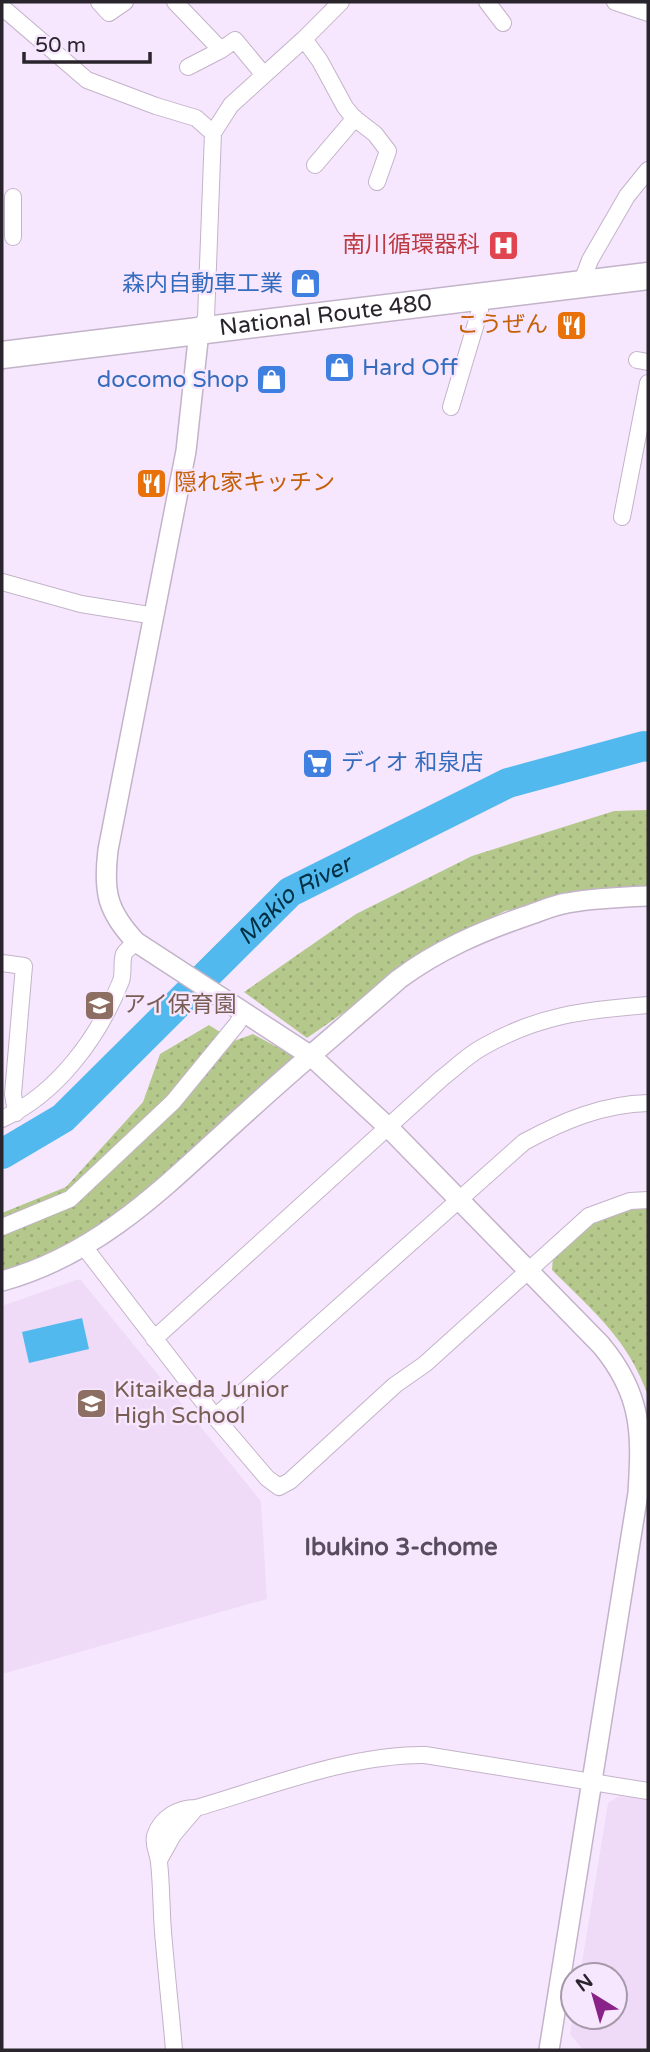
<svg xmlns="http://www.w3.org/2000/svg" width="650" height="2052" font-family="'Varela Round','Noto Sans JP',sans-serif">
<defs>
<pattern id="park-dots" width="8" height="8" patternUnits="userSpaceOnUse" patternTransform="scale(1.75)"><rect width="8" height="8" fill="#b5c88b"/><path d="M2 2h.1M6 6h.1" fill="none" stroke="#9cac78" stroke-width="1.8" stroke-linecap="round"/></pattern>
</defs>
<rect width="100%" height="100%" fill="#f7e7fe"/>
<path fill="#efdbf8" d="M76,1280H81L261,1501L267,1599L2,1674V1306Z
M619,1796L648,1800V2050H583L570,2034L573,2016L615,2017V1975H580L608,1803Z"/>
<path fill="url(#park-dots)" d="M648,810V890L587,895L505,911L451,938L307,1038L244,992L356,914L472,856L614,811Z
M209,1025L234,1041L253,1034L295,1057L150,1191L77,1242L2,1275V1213L66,1187L143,1102L160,1054Z
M630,1208H648V1396C629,1340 592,1310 552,1270L553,1256L595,1220Z"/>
<path fill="#51b9ed" d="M82,1318L89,1349L29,1363L22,1332Z"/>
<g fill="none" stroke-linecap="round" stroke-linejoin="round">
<path stroke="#51b9ed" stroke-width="30" id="s1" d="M2,1154L63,1118L290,892L508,783L644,746L648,747"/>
<defs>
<path id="minor" d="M99,2L109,13L125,2
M175,2L221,50
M487,2L503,23
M615,2L648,13
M2,7L87,80L156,106L196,118L213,133
M304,39L320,61L345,107L353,117L375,134L388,151L377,182
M188,67L221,50L235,40L264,75
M315,165L355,118
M13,197V237
M581,284L590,260L627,196L648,170
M199,331L206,318L213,133L231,105L304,39L341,2
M637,360L648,362
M451,407L480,310L479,297
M622,517L648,383
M2,582L81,604L155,616
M2,963L24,966L13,1094L16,1113
M2,1119C57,1094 99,1037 121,981C124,973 121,962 124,954C126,950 132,946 136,942
M2,1227L70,1199L173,1102L237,1024L244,1012
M85,1248L215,1417L267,1478L279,1487L290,1481L395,1385L425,1364L589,1216L630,1201L648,1200
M154,1339L442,1078C455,1068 467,1056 481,1048C538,1015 585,1010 648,1005
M215,1417L524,1142C563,1121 603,1104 648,1103
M159,1860L173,1835L196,1808
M174,2050C171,2014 167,1979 164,1943C161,1916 162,1889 159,1862C158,1852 153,1846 155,1836C161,1817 179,1808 196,1808C268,1787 351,1754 425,1755L648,1791"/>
<path id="tertiary" d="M199,331L186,451L108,850C103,892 107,911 136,942L311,1056L389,1128L601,1345C642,1394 642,1433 638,1493L549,2050
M2,1281C104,1253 171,1180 248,1111C297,1066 349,1023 399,979C438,950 480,932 526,916C539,912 553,905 567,903C594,898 621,897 648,896"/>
<g id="trunk">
<path id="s2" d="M2,355L648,276"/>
</g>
</defs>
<use href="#minor" stroke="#c3b3c9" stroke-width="18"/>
<use href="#tertiary" stroke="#c3b3c9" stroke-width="22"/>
<use href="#trunk" stroke="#c3b3c9" stroke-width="29"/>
<use href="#minor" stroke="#fff" stroke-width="16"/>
<use href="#tertiary" stroke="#fff" stroke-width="19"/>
<use href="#trunk" stroke="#fff" stroke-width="26"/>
</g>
<defs>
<symbol id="hospital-square" viewBox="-11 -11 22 22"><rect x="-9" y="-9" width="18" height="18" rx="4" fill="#e0444e" stroke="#f7e7fe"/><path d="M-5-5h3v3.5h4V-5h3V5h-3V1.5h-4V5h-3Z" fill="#fff"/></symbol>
<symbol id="shop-square" viewBox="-11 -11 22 22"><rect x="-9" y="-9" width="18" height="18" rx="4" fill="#3f7fe0" stroke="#f7e7fe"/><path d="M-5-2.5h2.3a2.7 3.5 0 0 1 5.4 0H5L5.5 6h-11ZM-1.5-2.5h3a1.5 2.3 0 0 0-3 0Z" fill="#fff"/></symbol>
<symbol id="restaurant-square" viewBox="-11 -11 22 22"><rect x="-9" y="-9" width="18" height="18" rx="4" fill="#e8710a" stroke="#f7e7fe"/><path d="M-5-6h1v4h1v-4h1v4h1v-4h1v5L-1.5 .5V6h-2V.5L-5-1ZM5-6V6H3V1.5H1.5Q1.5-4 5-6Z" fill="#fff"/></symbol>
<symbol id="supermarket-square" viewBox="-11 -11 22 22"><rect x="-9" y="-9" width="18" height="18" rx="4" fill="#3f7fe0" stroke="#f7e7fe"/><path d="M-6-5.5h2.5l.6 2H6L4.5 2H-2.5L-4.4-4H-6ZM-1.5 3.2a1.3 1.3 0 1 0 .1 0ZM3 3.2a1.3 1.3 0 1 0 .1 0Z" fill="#fff"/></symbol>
<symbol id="school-square" viewBox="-11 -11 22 22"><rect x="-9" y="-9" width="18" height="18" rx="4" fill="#8d6e63" stroke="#f7e7fe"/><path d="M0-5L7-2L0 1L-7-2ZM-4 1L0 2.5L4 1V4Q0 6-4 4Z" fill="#fff"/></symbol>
</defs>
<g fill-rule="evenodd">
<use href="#hospital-square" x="486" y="228" width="35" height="35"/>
<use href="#shop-square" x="288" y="266" width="35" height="35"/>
<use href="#restaurant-square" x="554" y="308" width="35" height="35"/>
<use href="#shop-square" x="322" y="350" width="35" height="35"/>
<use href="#shop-square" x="254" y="362" width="35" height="35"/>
<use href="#restaurant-square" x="134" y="466" width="35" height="35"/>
<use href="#supermarket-square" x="300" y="746" width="35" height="35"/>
<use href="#school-square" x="82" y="988" width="35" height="35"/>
<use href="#school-square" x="74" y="1386" width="35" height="35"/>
</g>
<g text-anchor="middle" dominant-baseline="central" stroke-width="5" stroke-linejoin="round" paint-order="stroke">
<g font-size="23" fill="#be3a42" stroke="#f7e7fe" text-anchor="end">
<text x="480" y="245">南川循環器科</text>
</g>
<g font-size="23" fill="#366cbe" stroke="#f7e7fe" text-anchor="end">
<text x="283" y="284">森内自動車工業</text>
<text x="362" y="368" text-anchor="start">Hard Off</text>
<text x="249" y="380">docomo Shop</text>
<text x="341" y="763" text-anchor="start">ディオ 和泉店</text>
</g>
<g font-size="23" fill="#2a242c" stroke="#f7e7fe">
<text stroke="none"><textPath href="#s2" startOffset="326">National Route 480</textPath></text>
</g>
<g font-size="23" fill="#c56008" stroke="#f7e7fe" text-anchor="end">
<text x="548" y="325">こうぜん</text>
<text x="174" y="483" text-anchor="start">隠れ家キッチン</text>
</g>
<g font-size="23" fill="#785e54" stroke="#f7e7fe" text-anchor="start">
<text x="123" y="1005">アイ保育園</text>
<text x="114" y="1390">Kitaikeda Junior<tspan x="114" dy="26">High School</tspan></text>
</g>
<g font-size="24" font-style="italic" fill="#003045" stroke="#f7e7fe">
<text stroke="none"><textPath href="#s1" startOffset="390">Makio River</textPath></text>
</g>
<g font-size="24" font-weight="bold" fill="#594c5f" stroke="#f7e7fe">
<text x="401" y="1547">Ibukino 3-chome</text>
</g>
</g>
<rect width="650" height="2052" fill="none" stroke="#2a242c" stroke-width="7"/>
<g transform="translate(594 1996) rotate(323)"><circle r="33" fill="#f7e7fe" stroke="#a599aa" stroke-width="2"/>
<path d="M0-5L12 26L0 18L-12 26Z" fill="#892289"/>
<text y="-10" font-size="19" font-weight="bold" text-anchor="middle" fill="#2a242c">N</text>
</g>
<path d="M24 52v10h126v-10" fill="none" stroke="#2a242c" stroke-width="3.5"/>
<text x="35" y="52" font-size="21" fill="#2a242c" stroke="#f7e7fe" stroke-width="5" paint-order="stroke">50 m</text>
</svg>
